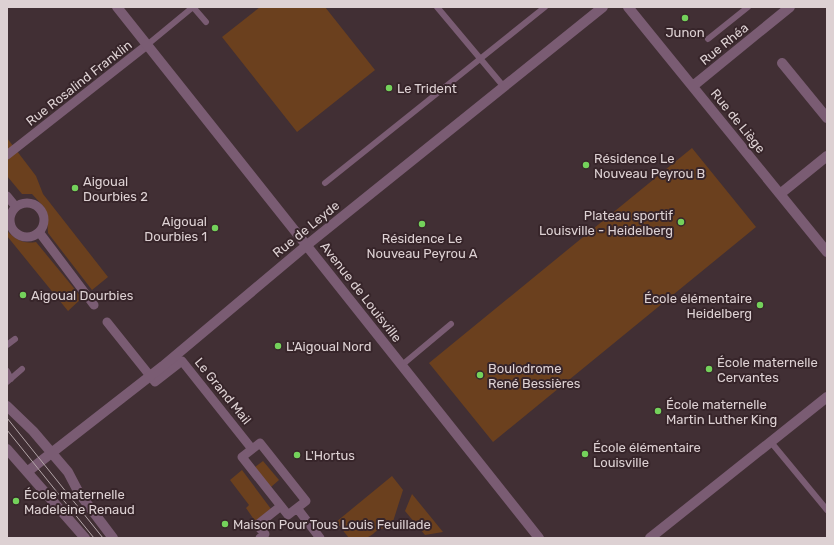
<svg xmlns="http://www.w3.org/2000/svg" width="834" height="545" font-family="Rubik,sans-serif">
<rect width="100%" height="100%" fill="#412f34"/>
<path fill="#6b401e" d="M260,7H325L375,70L297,132L222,37Z
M7,138L36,176L43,194L108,277L92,290L48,233L47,214L44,207L32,194H22L7,176Z
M692,148L756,227L493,442L429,363Z
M7,231C17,240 22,244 36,242L82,298L68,311L7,236Z
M263,461L279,480L271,487L255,467Z
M242,470L271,509L255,521L246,508L249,505L230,480Z
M392,476L403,490L391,528C373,527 377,535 365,538C361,539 354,538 349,538L336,522Z
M412,494L443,532L425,535L405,511Z"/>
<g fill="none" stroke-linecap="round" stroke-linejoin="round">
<path stroke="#7a5c73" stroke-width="6" d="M193,7L206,22
M437,7L504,87
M708,39L748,7
M147,45L193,7
M325,183L545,7
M7,345L15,339
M402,365L451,324
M7,371L11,379
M7,382L22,369
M770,441L827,510"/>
<path stroke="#7a5c73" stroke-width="9" d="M7,155L147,45
M7,196L16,207
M10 220a17 17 0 1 1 34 0a17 17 0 1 1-34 0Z
M39,232L94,305
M107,322L155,382L182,361L252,449
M260,443L306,501L288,515L242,457Z
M297,508L320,538
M260,538L265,534L257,525L281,506"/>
<path stroke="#7a5c73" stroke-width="10" d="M117,7L539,538
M628,7L827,252
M782,63L827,118
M693,86L790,7
M780,194L827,156
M7,406L33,431L68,472L79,493L113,538
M7,449L85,538
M27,472L163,366L307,245L603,7
M650,538L827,397"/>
<path stroke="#b3a5a8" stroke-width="1" d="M7,418L103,538
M7,430L94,538"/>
</g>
<g fill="#74d25b" stroke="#37252a" stroke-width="1.5">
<circle cx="685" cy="18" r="4"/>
<circle cx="389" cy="88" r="4"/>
<circle cx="586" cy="165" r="4"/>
<circle cx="75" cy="188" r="4"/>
<circle cx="681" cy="222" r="4"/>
<circle cx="422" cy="224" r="4"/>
<circle cx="215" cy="228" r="4"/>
<circle cx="23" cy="295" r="4"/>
<circle cx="760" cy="305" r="4"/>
<circle cx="278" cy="346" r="4"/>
<circle cx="709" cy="369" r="4"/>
<circle cx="480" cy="375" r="4"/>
<circle cx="658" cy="411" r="4"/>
<circle cx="585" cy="454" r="4"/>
<circle cx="297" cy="455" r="4"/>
<circle cx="16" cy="501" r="4"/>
<circle cx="225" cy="524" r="4"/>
</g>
<g text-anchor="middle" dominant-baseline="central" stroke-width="4" stroke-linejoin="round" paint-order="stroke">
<g font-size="13" fill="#ddd1d3" stroke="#37252a" text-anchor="start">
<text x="685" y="32" text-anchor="middle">Junon</text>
<text x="397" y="88">Le Trident</text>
<text x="594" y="158">Résidence Le<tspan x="594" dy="15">Nouveau Peyrou B</tspan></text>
<text x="83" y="181">Aigoual<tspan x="83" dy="15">Dourbies 2</tspan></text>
<text x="673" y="215" text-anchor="end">Plateau sportif<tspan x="673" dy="15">Louisville - Heidelberg</tspan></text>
<text x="207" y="221" text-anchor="end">Aigoual<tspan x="207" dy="15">Dourbies 1</tspan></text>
<text x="422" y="238" text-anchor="middle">Résidence Le<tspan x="422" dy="15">Nouveau Peyrou A</tspan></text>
<text x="31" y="295">Aigoual Dourbies</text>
<text x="752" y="298" text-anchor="end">École élémentaire<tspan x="752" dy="15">Heidelberg</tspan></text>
<text x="286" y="346">L'Aigoual Nord</text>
<text x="717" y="362">École maternelle<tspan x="717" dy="15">Cervantes</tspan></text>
<text x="488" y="368">Boulodrome<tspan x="488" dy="15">René Bessières</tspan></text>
<text x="666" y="404">École maternelle<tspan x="666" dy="15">Martin Luther King</tspan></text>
<text x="593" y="447">École élémentaire<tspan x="593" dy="15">Louisville</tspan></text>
<text x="305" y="455">L'Hortus</text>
<text x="24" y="494">École maternelle<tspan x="24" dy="15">Madeleine Renaud</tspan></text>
<text x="233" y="524">Maison Pour Tous Louis Feuillade</text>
</g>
<g font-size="13" fill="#ddd1d3" stroke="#37252a">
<text transform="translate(724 44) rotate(-39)">Rue Rhéa</text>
<text transform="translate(79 83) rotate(-38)">Rue Rosalind Franklin</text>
<text transform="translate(738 121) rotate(51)">Rue de Liège</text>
<text transform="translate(306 229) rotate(-39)">Rue de Leyde</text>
<text transform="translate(361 292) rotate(52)">Avenue de Louisville</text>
<text transform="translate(223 391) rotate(51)">Le Grand Mail</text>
</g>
</g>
<rect width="834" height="545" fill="none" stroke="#ddd1d3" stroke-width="16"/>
</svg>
